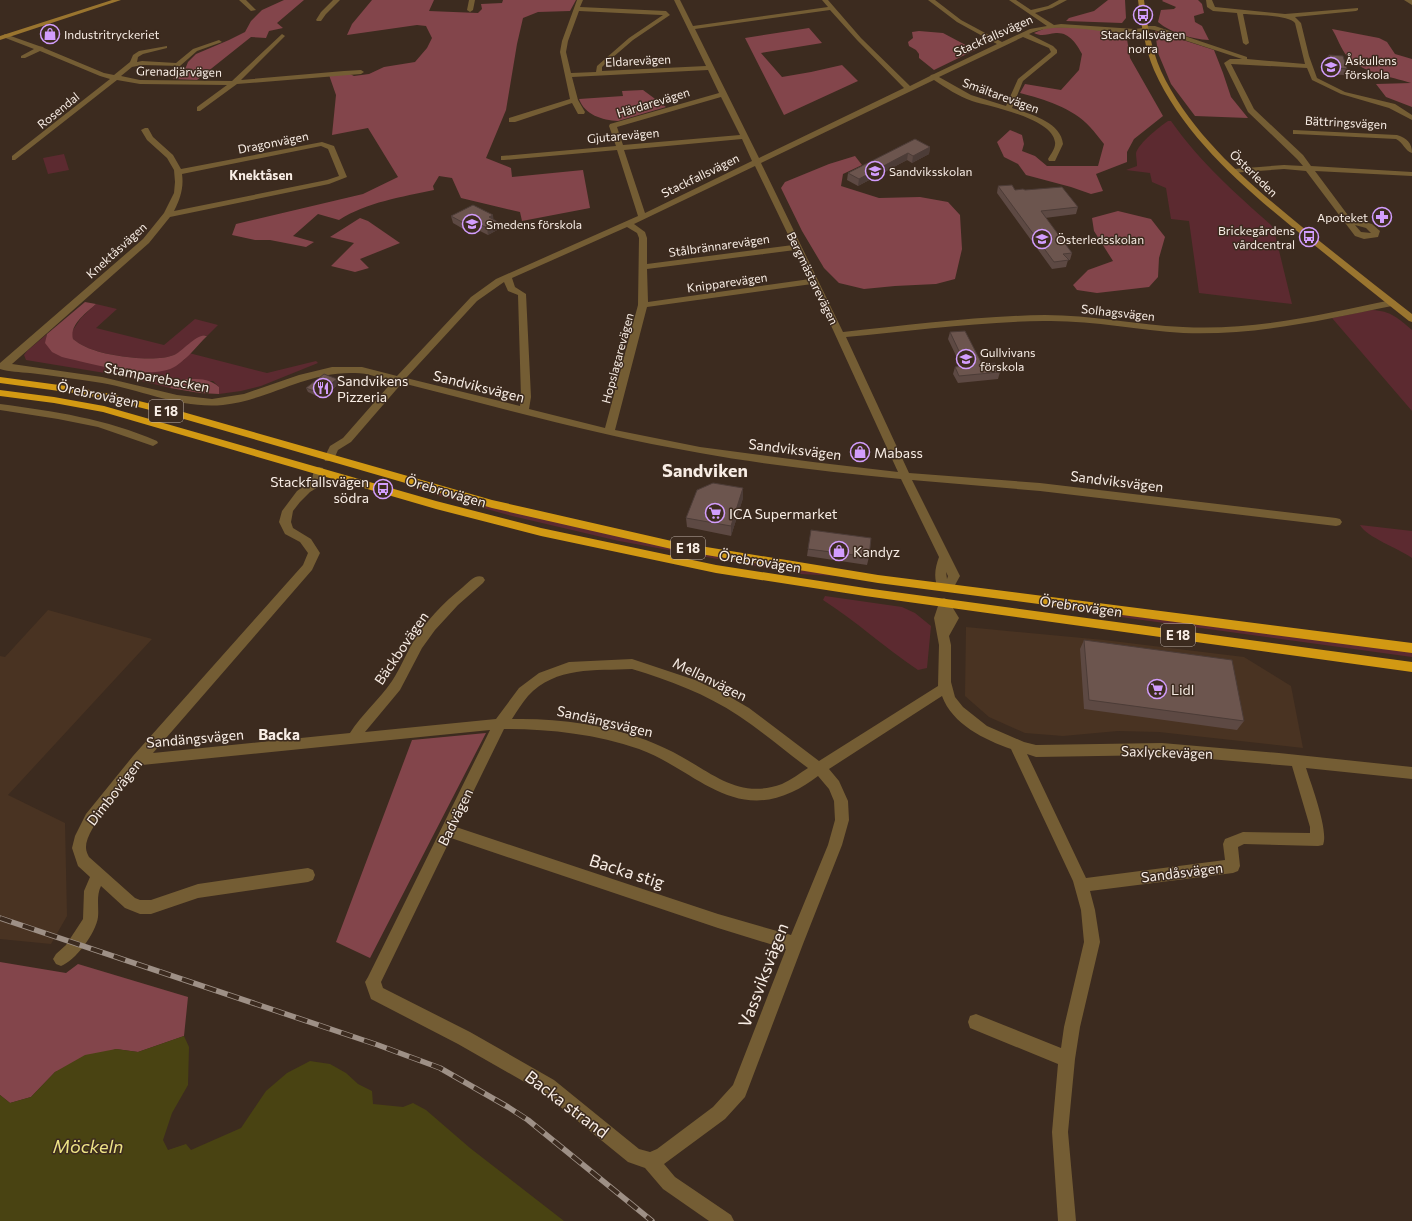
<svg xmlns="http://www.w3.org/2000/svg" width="1412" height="1221" font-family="Commissioner,sans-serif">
<rect width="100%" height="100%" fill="#3c2b1f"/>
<path fill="#493322" d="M48,610L152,639L8,795L65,823L67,916L51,944L0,939V656L5,657Z
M966,627L1104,640L1244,657L1291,686L1303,748L1159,732L1118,731L1063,736L1025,733L989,717L965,696Z"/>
<path fill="#5c2a30" d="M1168,121H1171C1200,162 1234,192 1271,225L1274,230L1292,304L1199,293L1189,221L1171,219L1166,188L1152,182L1150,173L1126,170L1137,166C1137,162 1136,157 1136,153C1139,143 1159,127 1168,121Z
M64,154L69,170L48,174L43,158Z
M96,304L117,309L96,328L164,345L195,319L218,325L207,336L205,335C195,341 185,350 174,355C155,363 105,356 86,347C81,345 77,342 73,339L71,333L81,318Z
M1372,310C1391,311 1398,318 1412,330V411L1332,318Z
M47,334L46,338L137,372L184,360L189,353L267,373L316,361L318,363L261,386L241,391L219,394V387L213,381L174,383L170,388L117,375L26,360L24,355L27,351Z
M411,488L427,489L514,512L839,576L800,574L619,541L512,516Z
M1360,525L1412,531V558C1400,549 1366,537 1360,525Z
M825,596L902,607L915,613L931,626L927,668L918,670C885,648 856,621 823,600Z
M1070,608L1412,652V657L1106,615L1069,610Z"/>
<path fill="#83454b" d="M284,0H304L277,23L283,28L269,31L266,38L251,37L197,80L173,79L186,67L188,62L196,54L229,40L245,32L251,21L262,10Z
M372,0H434L429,11L478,13L482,9L481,4L502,3L503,0H576L570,11L538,12L523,18L517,44L506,110L486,158L511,168L512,177L583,170L590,208L522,221L520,212L461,198L452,178L439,176L433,186L434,190C402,197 367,202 339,220L318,214L293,236L314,242L306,247L270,240H255L232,235L236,224L363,194L398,177L368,128L332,135L336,95L329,75L348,73L354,76L369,74L384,67L415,62L427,48L432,38L426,26L417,25L347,35L352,24Z
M1108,0H1125L1126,18L1122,23L1066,21L1069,18L1094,11Z
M1163,0H1198L1202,4L1204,13L1194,16L1195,22L1202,26L1209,40C1191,39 1171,33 1158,22L1161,10L1174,9L1176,7L1162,1Z
M1048,27C1073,28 1105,25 1127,39L1130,58L1163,116L1134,139L1127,152V162L1096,174L1103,191L1091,194L1071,187L1026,175L1018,164L1004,157L997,142L1010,130L1022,135L1024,144L1022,151L1035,156L1047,166H1098L1104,144C1099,138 1095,132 1090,127C1073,108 1044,99 1020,93L1025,84L1061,90L1079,70L1082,54C1077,44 1069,32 1056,33C1047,34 1042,37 1034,33Z
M809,28L822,43L761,53L782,77L811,72L842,65L858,81L784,115L745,38Z
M1332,29L1379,38L1387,42L1395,54L1412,59V107L1386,97L1376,84L1411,83C1390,76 1363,74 1347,56C1341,49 1337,37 1332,29Z
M919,31L943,33L975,50L934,70L919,58V54L916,50L909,46L908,42L913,38L912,32Z
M1155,31L1214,50L1223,73L1231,97L1248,118L1195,116L1171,84L1158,53Z
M643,90L666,107L618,121C602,120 585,115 579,99L623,96L622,91Z
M855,156L862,165L843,174L841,186L879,198L920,197L948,202L960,215L962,249L955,279L936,284L895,286L864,289L839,283L824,268L802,231L781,188L785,182L829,164Z
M1118,211L1151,219L1165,237L1159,258L1158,277L1149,287L1097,293L1077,290L1073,285L1088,270L1113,261L1094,231L1092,218Z
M360,218L368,221L400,243L360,259L369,268L355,272L331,266L354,243L330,237Z
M85,302L96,304C86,313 69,325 73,339C77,342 81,345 86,347C104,356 155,363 174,355C183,351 198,332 207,336C197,346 188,358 176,366C151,382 90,363 62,357L52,352L45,343L47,334Z
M186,379C198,379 209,378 219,387V394L200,393L170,388L174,383Z
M486,733L370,958L336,942L412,740Z
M0,962L66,973L78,964L188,997L184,1036L138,1052L116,1049L55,1072L31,1097L10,1103L0,1095Z"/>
<path fill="#494312" d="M184,1036L189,1047L188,1085L172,1113L163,1140L168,1150L186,1144L191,1150L241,1128L266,1091L287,1073L310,1061L330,1064L346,1073L358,1084L372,1091L373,1104L403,1107L413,1103L426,1110L470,1148L564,1221H0V1095L10,1103L31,1097L55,1072L85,1055L116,1049L138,1052Z"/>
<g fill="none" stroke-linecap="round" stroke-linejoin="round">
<path fill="#745d34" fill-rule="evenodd" d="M239,0H246L256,10L251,11Z
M333,0H340L326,14L321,21H317L316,20L321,12Z
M469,0H475L473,10L470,12L467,10Z
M577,0H583L580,7L666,11L670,15L633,40L605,64L602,67V71L706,66L674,0H680L693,26L828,7L822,0H828L861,38L910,86L930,76L931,75L934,74L997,44L957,22L928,0H935L961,20L1002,42L1030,29L1047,26L1009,0H1016L1031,10L1048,6L1059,0H1067L1052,8L1035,13L1054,25L1061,24L1135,29L1143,28V26H1155L1247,57V59L1305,64L1295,23C1289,15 1254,15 1243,14L1249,43L1246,45L1243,43L1237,13L1213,11L1207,7L1206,0H1212L1215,7L1285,14L1358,8V10L1356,11L1295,17L1301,23L1309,56L1317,78L1345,92L1395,104L1412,115V120L1389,108L1341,94L1312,80L1307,68L1231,64L1254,109L1303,155L1311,166L1412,172V176L1315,171L1350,218L1372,224L1380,231L1378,237L1364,239L1355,236L1306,171L1284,169L1231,173L1230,171L1234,169L1284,165L1303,166L1297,159L1248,112L1224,63L1230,59H1242L1154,30L1148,29L1147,31C1111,39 1063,18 1029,34L1053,46L1057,50V53L1023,81L1012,108C1030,114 1061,122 1063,144L1055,161H1049L1048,159C1051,154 1056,148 1055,142C1052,118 991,107 972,101C958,96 946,88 934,80L761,163L843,332C910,325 977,316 1045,315C1091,315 1137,325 1183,327C1254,331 1323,314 1392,300L1395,301L1397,303L1392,306C1323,320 1254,336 1183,333C1137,330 1091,320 1044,321C978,322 912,331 846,337L909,473L1040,483L1336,518L1340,519L1342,522L1340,525L1336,526L1040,491L912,480L960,576L955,585L943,591L939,590C933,579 935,568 939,557L901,479C834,472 766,465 700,453C599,436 501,408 402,383L351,442L338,450L333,461H325L324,458L330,446L343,438L393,381C380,378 368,373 355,373C307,371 269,400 223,405C182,409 142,390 102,383C78,379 54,376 30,373C20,372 9,372 0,369V363L143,239L164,213L174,193L175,182L174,170L167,158L147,140L141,130L145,128H148L153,137L173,155L181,169L322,142L334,146L347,177L329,184L170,217L149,243L12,364L102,377L177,395L212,399L244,394L299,375L332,367H362L397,376L471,297L496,279L638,216L617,150L504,160H501V156L616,146L609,126L610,124L719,93L708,70L572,77L578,100L585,112L584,114H578L572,103L515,122H509V118L570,99L560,52L562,41ZM830,10L857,40L904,88L759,158L695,29ZM579,11L661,15H663L629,38L597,66L596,72L571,73L566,52L568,41ZM1023,37L1049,48L1051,52L1018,79L1006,106L971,95L939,77ZM721,97L740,135L623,145L617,127ZM742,139L752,161L645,213L624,150ZM321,146L328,149L339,176L327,180L174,211C180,199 184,188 182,174ZM755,166L793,245L647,264V238L645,232L634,224ZM1355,225L1366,228L1371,233L1361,232ZM627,227L637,233L639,238L638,305L605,428L529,409L531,397L526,294L515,287L512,278ZM795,250L810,279L648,302L647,269ZM504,282L508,291L518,295L521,397L520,406L406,378L477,301ZM812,284L898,472L813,462L700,447L615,430L647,307ZM946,572L948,576L947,579Z
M1404,0H1412V5Z
M5,34L39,46L43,47L44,48L104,73L114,75L130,62L133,55L139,51L167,46V48L143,54L138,57L137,62L142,61L176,63L193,49L219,40L222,42L197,51L180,66L142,65L132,67L121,76L140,80L232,81L282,34L285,36L241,80L344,71L361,70L364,72L361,74L237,84L200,111H197V107L227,85L140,84L117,80L15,160H12V156L110,79L100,76L40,51L25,58H21V56L34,49L3,37L2,36Z
M1293,130L1397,135C1407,138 1412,143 1412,153C1405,151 1403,142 1396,139L1296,134H1293Z
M0,404C53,411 107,419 157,441L158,443L153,446L98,427L58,419L0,410Z
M319,467L323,468L324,471L320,486L310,492L300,502L293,511L291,522L293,528L311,539L320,553L312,570L153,753L350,733C362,714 379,700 392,681C400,669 405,656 412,644C425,622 443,603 463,587C469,582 475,574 483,577L485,580L483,583L458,605L435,630L422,648L400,690L365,732L496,719L519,688L539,673L569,662L632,659L695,680L725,694L749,708L819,761L938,686L939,645L934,618L940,600L944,598L948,600L959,618L949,636L951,645V682L955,697L963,707L987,726L1024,742L1036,745L1162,743L1279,753L1412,767V779L1306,768C1311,784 1329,831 1323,845L1318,846L1244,844L1238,847L1240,866L1238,871L1233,873L1090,891L1095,910L1100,942L1080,1027L1075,1059L1068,1132L1076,1221H1058L1052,1132L1058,1064L970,1028L968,1022L970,1016L976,1014L1061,1048L1064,1027L1084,942L1081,910L1073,881L1011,749C985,740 952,724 942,696L829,769L839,781L848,801L849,820L842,845L803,944L745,1097L725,1119L664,1164L675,1177L731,1215L734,1221H709L663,1189L645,1168L628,1162L542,1092L458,1044L371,999L365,982L368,977L490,730L142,765C128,782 85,828 86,848C86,851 88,855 89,857L135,898L140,900H151L198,884L308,868L313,870L315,875L313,880L308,882L198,898L151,914H140L125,908L101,886C96,896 99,907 98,917C96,933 75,961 61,966L56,964L53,959L56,954L66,945L83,919L84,891L90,877L78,866L72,848L75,836L86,814L133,756L303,565L308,553L300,542L285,534L279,522L282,511L297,491L311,481L315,468ZM632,669C669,680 706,694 739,716C763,732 785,751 808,768C800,773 791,780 782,784C741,799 716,776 682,757C670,750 658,745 646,740C604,724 556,718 512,719C517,711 522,703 528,696C556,666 595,671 632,669ZM504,729C549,729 596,734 639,749C692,768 731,821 792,792C801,788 810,782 818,776L829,789L834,801L835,820L828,845L791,935L718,914L456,827ZM1027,754L1036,757L1162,755L1292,766L1310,827V833L1243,832L1225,839L1223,844L1225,860L1086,878ZM451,838L718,928L786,949L733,1085L713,1107L657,1149L650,1152L639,1149L554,1080L470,1032L383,988L381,982Z"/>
<path fill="#9a752f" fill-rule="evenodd" d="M112,0H121L0,40V36Z
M1138,0H1144C1147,24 1151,48 1161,71C1192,137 1252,186 1307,231C1342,259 1377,287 1412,314V322L1409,321C1373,293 1338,264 1303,236C1246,189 1185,139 1154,70C1145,48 1141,24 1138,0Z"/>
<path fill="#d29913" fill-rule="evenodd" d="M0,377L74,387L111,394L183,412L492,500L676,542L878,575L1412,643V653L878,583L676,550L492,508L177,417L111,400L74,393L0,383Z
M0,390L54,397L104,406L436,501L541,528L716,565L865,588L1412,662V672L865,596L716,573L541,536L436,509L103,412L54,403L0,396Z"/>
<defs>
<path id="rail" d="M0,918L378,1045L440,1068L508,1107L528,1120L652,1221"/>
</defs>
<use href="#rail" stroke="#9e9086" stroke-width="5.5"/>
<use href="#rail" stroke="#3c2b1f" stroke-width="4" stroke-dasharray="12" stroke-linecap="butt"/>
</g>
<path fill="#5d4943" d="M1329,55L1347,69L1344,75L1329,74L1326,61Z
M915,139L930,147L929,154L912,163L907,160L858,186L847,180L848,173Z
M998,186L1015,190H1025L1078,207L1076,214L1045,218L1072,253L1070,260H1068L1066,267L1052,269L997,193Z
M451,216L493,219L498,222L499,229L488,235L478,230L472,234L453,223Z
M950,332L982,364L1000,372L998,379L958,383L953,374L955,367L961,366L948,339Z
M339,384L321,398L308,392L306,388Z
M743,498L731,536L687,527L686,518Z
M808,549L869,557L867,565L807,556Z
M1084,640L1244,721L1237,730L1084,709L1080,649Z"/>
<path fill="#4c3c37" d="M930,147L929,154L912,163L913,156Z
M908,153L907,160L858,186L859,179Z
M493,215L494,222L489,217Z
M498,222L499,229L488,235L487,228Z
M477,223L478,230L472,234L471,227Z
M337,379L339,384L321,398L319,393Z
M743,488V498L731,536V526Z"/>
<path fill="#6c554e" stroke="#4c3c37" d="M1329,55L1343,56L1347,69L1332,67Z
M915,139L930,147L913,156L908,153L859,179L848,173Z
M1012,185L1015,190L1023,189L1025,190L1062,187L1078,207L1041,211L1072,253L1063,254L1069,260L1054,262L998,186Z
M473,205L493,215L489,217L498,222L487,228L477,223L471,227L451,216Z
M965,331L982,364L995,363L1000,372L959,376L955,367L966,366L950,332Z
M324,374L337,379L319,393L306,388Z
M713,483L743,488L731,526L686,518L697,490Z
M811,530L871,538L869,557L808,549Z
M1084,640L1232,660L1244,721L1089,700Z"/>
<defs>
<symbol id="bus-ring" viewBox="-11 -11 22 22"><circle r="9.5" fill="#3c2b1f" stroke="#d29dfd" stroke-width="1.5"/><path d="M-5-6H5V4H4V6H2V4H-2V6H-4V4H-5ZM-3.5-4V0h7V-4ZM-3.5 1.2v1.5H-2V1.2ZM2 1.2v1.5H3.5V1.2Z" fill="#d29dfd"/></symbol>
<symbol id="shop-ring" viewBox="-11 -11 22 22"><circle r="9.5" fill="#3c2b1f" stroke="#d29dfd" stroke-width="1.5"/><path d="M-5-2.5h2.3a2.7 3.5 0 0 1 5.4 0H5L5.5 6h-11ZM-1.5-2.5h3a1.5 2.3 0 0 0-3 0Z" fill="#d29dfd"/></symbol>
<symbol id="school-ring" viewBox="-11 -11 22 22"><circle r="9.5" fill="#3c2b1f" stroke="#d29dfd" stroke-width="1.5"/><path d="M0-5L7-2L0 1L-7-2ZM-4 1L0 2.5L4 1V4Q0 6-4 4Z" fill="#d29dfd"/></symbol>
<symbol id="pharmacy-ring" viewBox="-11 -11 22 22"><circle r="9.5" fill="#3c2b1f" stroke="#d29dfd" stroke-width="1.5"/><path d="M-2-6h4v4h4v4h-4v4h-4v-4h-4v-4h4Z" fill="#d29dfd"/></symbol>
<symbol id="restaurant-ring" viewBox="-11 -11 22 22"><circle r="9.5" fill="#3c2b1f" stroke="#d29dfd" stroke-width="1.5"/><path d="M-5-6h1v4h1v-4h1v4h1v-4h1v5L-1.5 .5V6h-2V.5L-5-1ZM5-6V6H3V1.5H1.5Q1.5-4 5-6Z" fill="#d29dfd"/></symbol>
<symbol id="supermarket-ring" viewBox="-11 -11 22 22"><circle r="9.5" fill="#3c2b1f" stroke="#d29dfd" stroke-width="1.5"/><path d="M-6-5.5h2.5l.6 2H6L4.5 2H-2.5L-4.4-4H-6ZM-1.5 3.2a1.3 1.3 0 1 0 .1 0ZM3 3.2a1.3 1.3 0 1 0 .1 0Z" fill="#d29dfd"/></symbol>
</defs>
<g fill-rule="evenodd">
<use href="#bus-ring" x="1132" y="4" width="22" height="22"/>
<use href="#shop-ring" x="39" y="23" width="22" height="22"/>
<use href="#school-ring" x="1320" y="56" width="22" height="22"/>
<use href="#school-ring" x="864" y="160" width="22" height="22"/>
<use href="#pharmacy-ring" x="1371" y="206" width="22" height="22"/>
<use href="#school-ring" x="461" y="213" width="22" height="22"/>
<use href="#bus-ring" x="1298" y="226" width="22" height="22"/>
<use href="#school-ring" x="1031" y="228" width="22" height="22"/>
<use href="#school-ring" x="955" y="348" width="22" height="22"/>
<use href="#restaurant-ring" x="312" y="377" width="22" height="22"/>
<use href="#shop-ring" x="849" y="441" width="22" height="22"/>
<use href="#bus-ring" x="372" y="478" width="22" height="22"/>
<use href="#supermarket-ring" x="704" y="502" width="22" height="22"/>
<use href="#shop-ring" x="828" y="540" width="22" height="22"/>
<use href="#supermarket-ring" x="1146" y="678" width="22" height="22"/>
</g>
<g text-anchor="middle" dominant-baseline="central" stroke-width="3" stroke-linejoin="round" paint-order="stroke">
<g font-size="12" fill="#f8ede5" stroke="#3c2b1f" text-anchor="start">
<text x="64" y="34">Industritryckeriet</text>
<text x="1143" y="34" text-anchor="middle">Stackfallsvägen<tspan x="1143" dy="14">norra</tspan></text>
<text x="1345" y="60">Åskullens<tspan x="1345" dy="14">förskola</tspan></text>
<text x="889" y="171">Sandviksskolan</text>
<text x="1368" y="217" text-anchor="end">Apoteket</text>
<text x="486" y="224">Smedens förskola</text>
<text x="1295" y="230" text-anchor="end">Brickegårdens<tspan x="1295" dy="14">vårdcentral</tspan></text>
<text x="1056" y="239">Österledsskolan</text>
<text x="980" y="352">Gullvivans<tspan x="980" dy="14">förskola</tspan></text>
</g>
<g font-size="12" fill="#f8ede5" stroke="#3c2b1f">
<text transform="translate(993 35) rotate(-24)">Stackfallsvägen</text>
<text transform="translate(638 60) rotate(-3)">Eldarevägen</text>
<text transform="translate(179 71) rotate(1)">Grenadjärvägen</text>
<text transform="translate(1001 95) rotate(20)">Smältarevägen</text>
<text transform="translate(653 102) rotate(-17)">Härdarevägen</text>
<text transform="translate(58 110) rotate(-39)">Rosendal</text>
<text transform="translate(1346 122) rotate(3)">Bättringsvägen</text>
<text transform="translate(623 135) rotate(-5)">Gjutarevägen</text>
<text transform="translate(273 142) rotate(-11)">Dragonvägen</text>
<text transform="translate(1254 173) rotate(44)">Österleden</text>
<text transform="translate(700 175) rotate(-26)">Stackfallsvägen</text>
<text transform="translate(719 245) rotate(-8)">Stålbrännarevägen</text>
<text transform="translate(116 250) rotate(-42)">Knektåsvägen</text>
<text transform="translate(813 278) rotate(64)">Bergmästarevägen</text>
<text transform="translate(727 282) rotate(-8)">Knipparevägen</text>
<text transform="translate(1118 312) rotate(6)">Solhagsvägen</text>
<text transform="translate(617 358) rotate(-75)">Hopslagarevägen</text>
</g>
<g font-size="13" font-weight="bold" fill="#f8ede5" stroke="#3c2b1f">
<text x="261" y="175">Knektåsen</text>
</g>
<g fill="#3c2b1f" stroke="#c0b3aa" stroke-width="1">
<rect x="149" y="400" width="34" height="22" rx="3"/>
<rect x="671" y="537" width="34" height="22" rx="3"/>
<rect x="1161" y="624" width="34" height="22" rx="3"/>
</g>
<g font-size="13" font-weight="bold" fill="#f8ede5">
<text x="166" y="411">E 18</text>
<text x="688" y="548">E 18</text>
<text x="1178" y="635">E 18</text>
</g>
<g font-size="14" fill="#f8ede5" stroke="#3c2b1f">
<text transform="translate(157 377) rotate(11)">Stamparebacken</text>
<text transform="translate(479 386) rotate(14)">Sandviksvägen</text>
<text transform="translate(98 394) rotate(12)">Örebrovägen</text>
<text transform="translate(795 449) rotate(7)">Sandviksvägen</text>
<text transform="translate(1117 481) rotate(7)">Sandviksvägen</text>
<text transform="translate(446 491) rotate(16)">Örebrovägen</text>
<text transform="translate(760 561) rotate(9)">Örebrovägen</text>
<text transform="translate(1081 606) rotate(8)">Örebrovägen</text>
<text transform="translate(401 648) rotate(-56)">Bäckbovägen</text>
<text transform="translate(710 679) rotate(26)">Mellanvägen</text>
<text transform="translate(605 721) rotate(13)">Sandängsvägen</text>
<text transform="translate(195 738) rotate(-5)">Sandängsvägen</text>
<text transform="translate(1167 752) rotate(2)">Saxlyckevägen</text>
<text transform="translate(114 792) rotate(-52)">Dimbovägen</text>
<text transform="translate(455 817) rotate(-64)">Badvägen</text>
<text transform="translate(1182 872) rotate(-7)">Sandåsvägen</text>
</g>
<g font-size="14" fill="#f8ede5" stroke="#3c2b1f" text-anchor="start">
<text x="337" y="380">Sandvikens<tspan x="337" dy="16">Pizzeria</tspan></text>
<text x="874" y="452">Mabass</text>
<text x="369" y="481" text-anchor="end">Stackfallsvägen<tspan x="369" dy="16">södra</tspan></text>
<text x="729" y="513">ICA Supermarket</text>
<text x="853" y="551">Kandyz</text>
<text x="1171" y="689">Lidl</text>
</g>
<g font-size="15" font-weight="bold" fill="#f8ede5" stroke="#3c2b1f">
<text x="279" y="734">Backa</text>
</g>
<g font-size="17" fill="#f8ede5" stroke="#3c2b1f">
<text transform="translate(627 871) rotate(18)">Backa stig</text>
<text transform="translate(763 975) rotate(-69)">Vassviksvägen</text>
<text transform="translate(567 1104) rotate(37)">Backa strand</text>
</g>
<g font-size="18" font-weight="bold" fill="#f8ede5" stroke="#3c2b1f">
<text x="705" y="470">Sandviken</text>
</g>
<g font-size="18" font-style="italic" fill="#eee386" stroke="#3c2b1f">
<text x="88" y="1146">Möckeln</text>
</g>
</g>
</svg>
